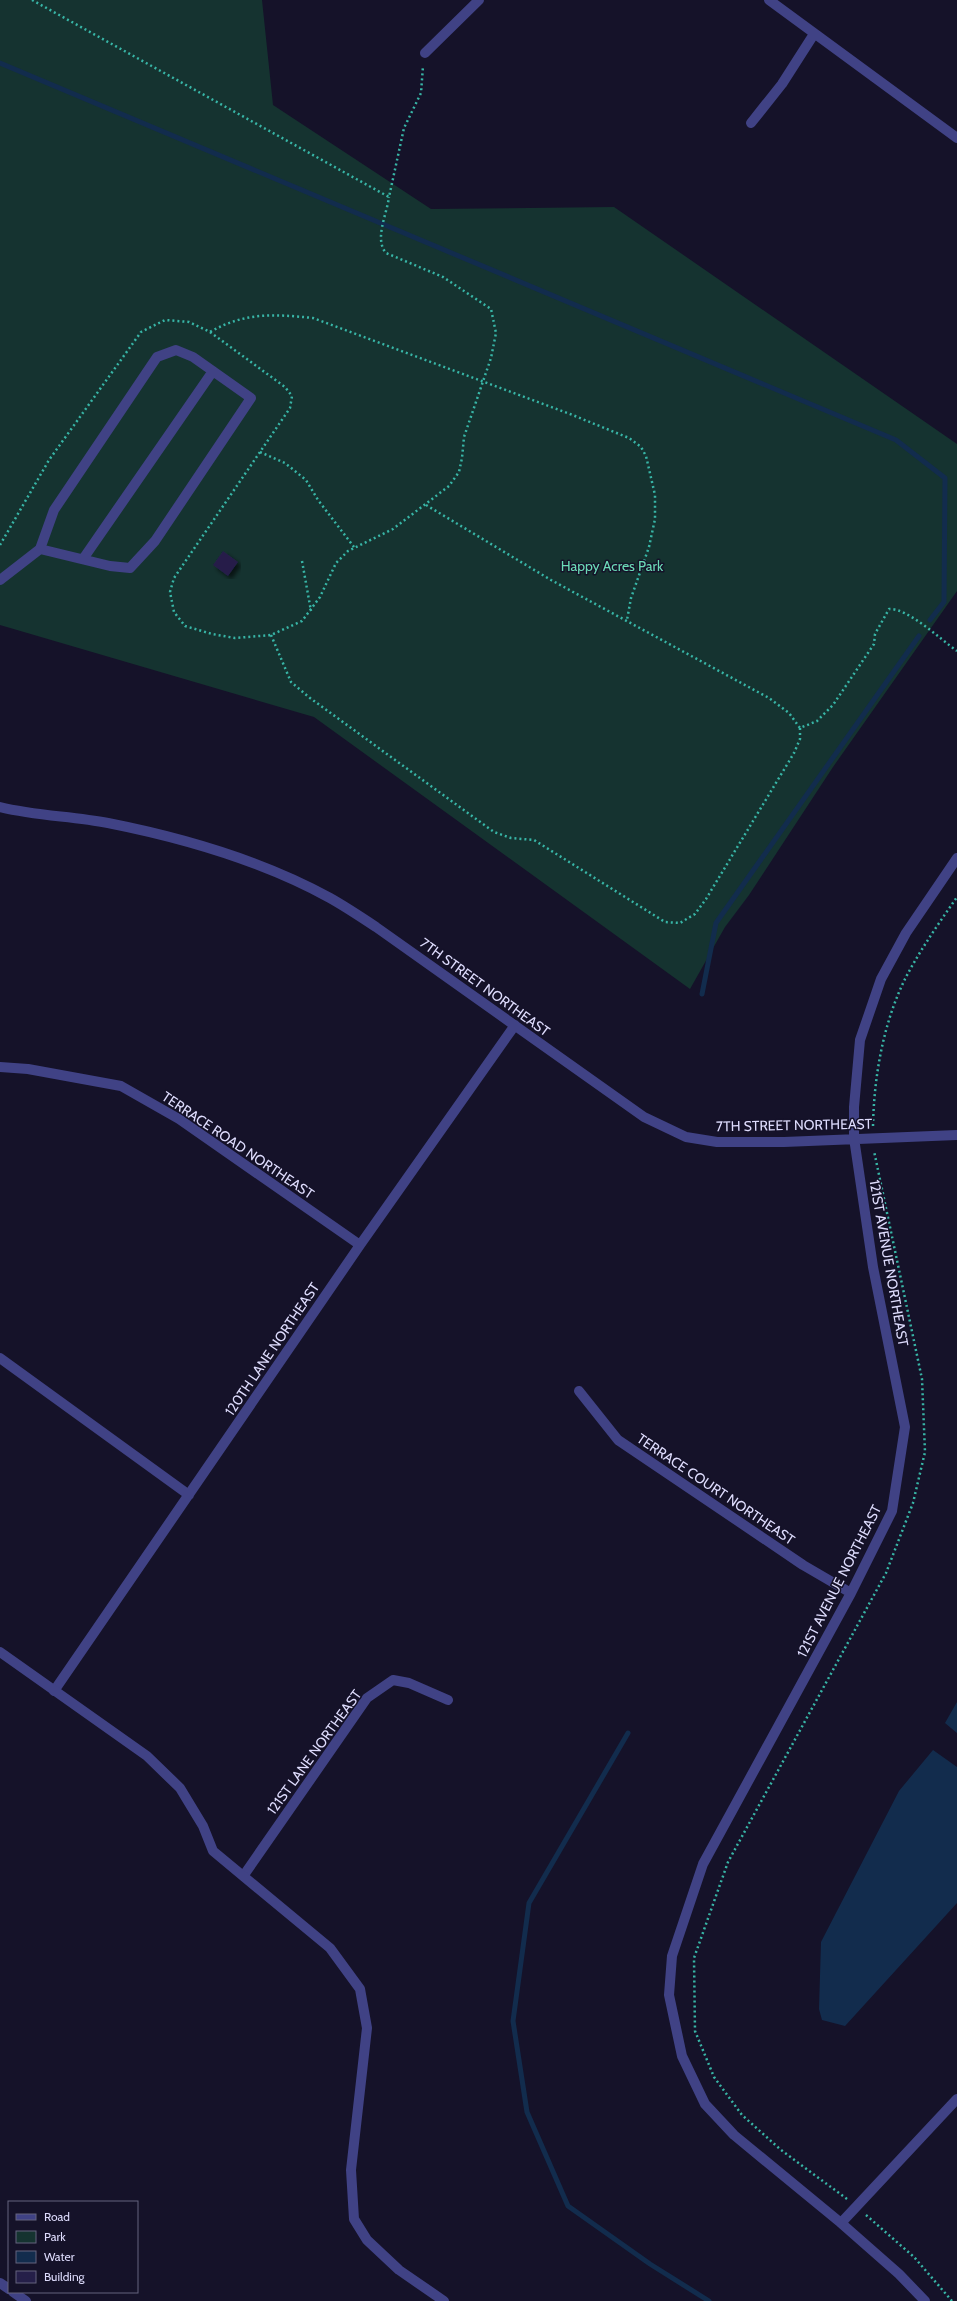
<svg xmlns="http://www.w3.org/2000/svg" width="957" height="2301" font-family="Cabin,sans-serif">
<defs>
<filter id="shadow"><feDropShadow dx="3.5" dy="3.5" stdDeviation="2" flood-color="#0009"/></filter>
</defs>
<rect width="100%" height="100%" fill="#151229"/>
<path fill="#153330" d="M0,0H262L273,105L431,209L614,207L957,444V591L833,767L749,895L725,927L690,989L314,717L0,625Z"/>
<path fill="#122c4d" d="M957,1702V1733L945,1723Z
M933,1750L957,1767V1903L845,2026L822,2020L819,2009L821,1942L899,1791Z"/>
<g fill="none" stroke-linecap="round" stroke-linejoin="round">
<path stroke="#122c4d" stroke-width="5" d="M0,63L896,440L945,478L944,602L930,620
M702,994L716,923L919,636
M628,1733L529,1903L513,2021L527,2112L568,2206L650,2264L709,2301"/>
</g>
<path fill="#251f49" filter="url(#shadow)" d="M223,551L238,562L228,576L213,565Z"/>
<g fill="none" stroke-linecap="round" stroke-linejoin="round">
<path stroke="#38b5a6" stroke-width="2.5" stroke-dasharray="2 3" stroke-linecap="butt" d="M32,0L389,197L404,128L421,93L423,66
M210,332L285,387L292,396L290,408L174,578L170,592L174,612L185,626L212,634L235,638L271,635L302,621L320,597L336,563L348,551L393,529L449,486L459,472L462,458L464,437L491,358L496,333L491,309L443,277L386,253C374,239 387,214 389,197
M260,452L285,463L306,480L318,500L354,547
M426,505L551,580L769,698L789,713L800,728L817,721L833,705L874,644L875,634L889,609C908,608 940,639 957,651
M0,545L49,460L141,332L165,320L189,322L210,332C245,312 274,314 313,318L570,414L629,438L641,447L646,456L655,495V519L649,547L631,598L627,620
M302,561L311,611
M271,635L291,682L310,698L494,832L511,838L534,840L665,922L680,923L695,914L706,899L794,753L800,739V728
M873,1126C874,1077 883,1024 905,979C920,950 939,923 957,897
M847,2199L781,2150L742,2115L714,2077L695,2031L694,1958L728,1862L886,1573L913,1503L925,1452L922,1379L874,1151
M866,2215L914,2257L952,2301"/>
<path stroke="#404285" stroke-width="10" d="M83,559L213,371
M0,580L40,549L54,510L157,357L176,350L193,357L251,398L155,541L130,568L110,566L40,549"/>
<path stroke="#404285" stroke-width="10" d="M769,0L957,138
M425,53L479,0
M751,123L782,84L814,34
M0,807C36,816 73,816 108,823C184,838 261,860 330,898C346,907 361,917 376,927L644,1117L686,1137L717,1142H784L957,1135
M0,1067L28,1069L121,1086L179,1119L360,1245
M0,1358L189,1495
M579,1391L618,1440L803,1565L851,1593
M54,1691L360,1245L515,1025
M244,1875L367,1698L393,1680L409,1683L448,1700
M841,2223L957,2099
M0,2283L9,2289
M13,2292L26,2301
M925,2301L899,2274L841,2223L734,2135L705,2104L682,2056L669,1995L672,1956L703,1864L851,1593L892,1511L905,1427L873,1267L854,1138V1107L860,1040L881,979L906,933L957,858"/>
<path stroke="#404285" stroke-width="10" d="M0,1652L147,1756L180,1788L203,1826L213,1851L330,1948L360,1989L367,2028L351,2170L354,2219L367,2240L399,2270L444,2301"/>
</g>
<g text-anchor="middle" dominant-baseline="central" stroke-width="3" stroke-linejoin="round" paint-order="stroke">
<g font-size="14" fill="#6bdab7" stroke="#151229">
<text x="612" y="566">Happy Acres Park</text>
</g>
<g font-size="14" fill="#dedcfd" stroke="#151229">
<text transform="translate(485 987) rotate(36)">7TH STREET NORTHEAST</text>
<text transform="translate(794 1125) rotate(-1)">7TH STREET NORTHEAST</text>
<text transform="translate(238 1145) rotate(34)">TERRACE ROAD NORTHEAST</text>
<text transform="translate(889 1263) rotate(80)">121ST AVENUE NORTHEAST</text>
<text transform="translate(272 1349) rotate(-56)">120TH LANE NORTHEAST</text>
<text transform="translate(716 1489) rotate(34)">TERRACE COURT NORTHEAST</text>
<text transform="translate(839 1581) rotate(-63)">121ST AVENUE NORTHEAST</text>
<text transform="translate(314 1752) rotate(-54)">121ST LANE NORTHEAST</text>
</g>
</g>
<rect x="8" y="2201" width="130" height="92" fill="#151229" stroke="#65637e"/>
<rect x="16" y="2214" width="20" height="6" fill="#404285" stroke="#65637e"/>
<text x="44" y="2221" font-size="12" fill="#dedcfd">Road</text>
<rect x="16" y="2231" width="20" height="12" fill="#153330" stroke="#65637e"/>
<text x="44" y="2241" font-size="12" fill="#dedcfd">Park</text>
<rect x="16" y="2251" width="20" height="12" fill="#122c4d" stroke="#65637e"/>
<text x="44" y="2261" font-size="12" fill="#dedcfd">Water</text>
<rect x="16" y="2271" width="20" height="12" fill="#251f49" stroke="#65637e"/>
<text x="44" y="2281" font-size="12" fill="#dedcfd">Building</text>
</svg>
